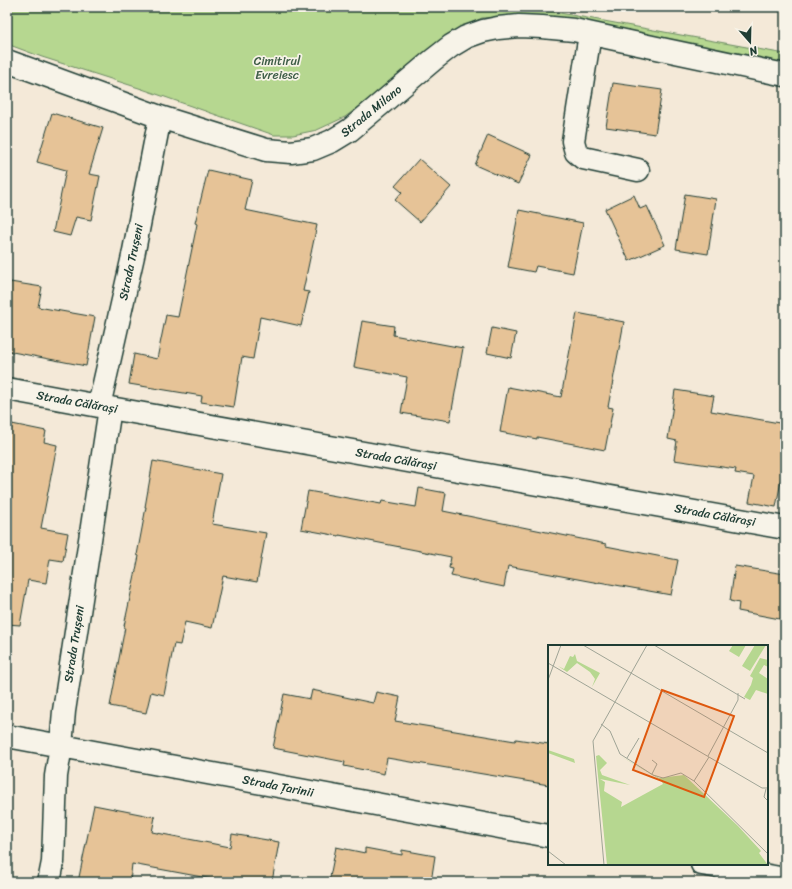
<svg xmlns="http://www.w3.org/2000/svg" width="792" height="889" font-family="Sriracha,sans-serif">
<rect width="100%" height="100%" fill="#f4e9d8"/>
<filter id="ink" filterUnits="userSpaceOnUse"><feTurbulence type="fractalNoise" baseFrequency=".025" numOctaves="2"/><feDisplacementMap in="SourceGraphic" scale="8" xChannelSelector="R" yChannelSelector="G"/><feConvolveMatrix kernelMatrix="1 2 1 2 8 2 1 2 1" color-interpolation-filters="sRGB"/></filter>
<g filter="url(#ink)">
<path fill="#b6d790" stroke="#6a8a62" d="M7,7H486L549,11L785,54V64L508,16L482,18L460,28L386,87L345,117L317,130L293,135H274L142,89L42,57L7,44Z"/>
<path fill="#e6c397" stroke="#1f3d34" d="M613,83L662,90L655,134L606,127Z
M52,113L103,128L89,174L100,176L91,220L76,217L70,236L53,232L66,170L37,162Z
M488,135L532,155L518,184L475,165Z
M419,159L451,187L420,222L395,200L402,192L395,186Z
M208,170L252,180L245,210L317,225L303,291L309,292L301,326L260,317L253,359L242,357L234,407L201,402L202,396L129,384L134,354L157,359L166,315L178,317L197,224L195,223Z
M685,194L716,199L708,254L676,249Z
M634,195L640,209L647,206L665,245L629,261L605,209Z
M519,210L583,223L573,273L536,266L534,272L508,267Z
M10,282L42,287L38,307L95,317L86,366L7,351V300Z
M577,313L624,322L608,407L613,408L605,450L537,437V439L500,432L508,387L561,397Z
M362,321L394,326L393,335L463,348L450,421L401,413L407,377L354,367Z
M492,328L516,333L511,358L487,353Z
M675,390L714,396L711,411L785,424V460L776,507L749,502L754,476L735,473L736,469L674,460L677,441L668,439Z
M12,424L46,431L44,442L57,445L41,528L68,533L63,561L50,559L46,583L28,580L20,625L7,624V432L10,433Z
M153,461L221,474L212,524L266,533L257,582L223,576L212,628L185,622L180,645L174,644L164,695L151,692L146,713L110,706L125,627L124,626L139,556L137,555L146,507H145Z
M419,488L446,493L443,511L606,544V546L678,560L671,595L599,582V583L508,566L504,587L451,576L453,569L449,568L451,557L339,535V536L301,529L308,491L381,504L382,501L416,507Z
M735,566L785,574V620L738,611L739,603L730,601Z
M312,690L373,703L376,692L400,697L395,721L515,741L516,739L549,744V785L387,758L384,774L344,766L345,762L273,748L284,694L310,699Z
M94,805L155,817L152,832L230,847L232,834L279,842L272,882H229L132,864L130,882H78Z
M336,847L365,853V848L402,855V850L435,856L431,882H329Z"/>
<g fill="none" stroke-linecap="round" stroke-linejoin="round">
<defs>
<path id="minor" d="M590,34L573,141L576,152L583,158L638,170
M7,61L160,117L266,150L291,152L313,149L332,141L350,130L433,60L451,46L466,37L483,31L498,28L519,26L542,27L574,30L666,50L785,75
M7,389L99,406L785,528
M99,406L133,256L160,117
M7,736L549,836
M702,864L785,879
M49,882L53,862L56,776L61,746L64,711L110,408"/>
</defs>
<use href="#minor" stroke="#1f3d34" stroke-width="25"/>
<use href="#minor" stroke="#f7f3e8" stroke-width="22"/>
</g>
</g>
<g text-anchor="middle" dominant-baseline="central" stroke-width="3.5" stroke-linejoin="round" paint-order="stroke">
<g font-size="12" fill="#3d5c46" stroke="#f7f3e8">
<text x="277" y="61">Cimitirul<tspan x="277" dy="14">Evreiesc</tspan></text>
</g>
<g font-size="12" fill="#1f3d34" stroke="#f7f3e8">
<text transform="translate(371 111) rotate(-39)">Strada Milano</text>
<text transform="translate(131 262) rotate(-78)">Strada Trușeni</text>
<text transform="translate(77 402) rotate(10)">Strada Călărași</text>
<text transform="translate(396 459) rotate(10)">Strada Călărași</text>
<text transform="translate(715 515) rotate(10)">Strada Călărași</text>
<text transform="translate(74 644) rotate(-81)">Strada Trușeni</text>
<text transform="translate(278 786) rotate(11)">Strada Țarinii</text>
</g>
</g>
<g transform="translate(548 645)">
<rect width="220" height="220" fill="#f4e9d8"/>
<path d="M185,0H198L191,12L181,6ZM207,0H218L202,26L194,21ZM27,9L29,16L52,28L44,42L47,34L42,27L29,18L19,27L10,21L16,24L22,11L25,12ZM212,13L220,15V22L216,20L211,28L220,34V49L208,45L202,55L196,52L203,40L205,33L202,31ZM0,105L26,114L27,118L0,108ZM51,110L59,118L52,125L54,130L82,140L52,134L57,137L56,146L74,157L73,162L115,139L113,135L72,111L111,133L136,130L190,181L213,206L211,208L220,220H59L48,111Z" fill="#b6d790"/>
<path fill="none" stroke="#9fa496" stroke-width="1" d="M35,0L220,108M106,0L197,54M0,18L214,143H220M0,35L13,0M53,79L62,86L72,109L105,130L115,133L133,128L146,136L220,209M160,111L190,55V48M79,113L91,93M104,129L109,119L104,115M146,136L161,112M218,144L216,152L220,156M0,206L18,220M56,220L45,96L99,0"/>
<path fill="#de580e" fill-opacity="0.15" stroke="#de580e" stroke-width="2" d="M114,45L186,71L156,152L85,125Z"/>
<rect width="220" height="220" fill="none" stroke="#1f3d34" stroke-width="2"/>
</g>
<rect width="792" height="889" fill="none" stroke="#f7f3e8" stroke-width="24"/>
<rect x="12" y="12" width="768" height="865" fill="none" stroke="#1f3d34" stroke-width="1.5" filter="url(#ink)"/>
<g transform="translate(750 42) rotate(160)" stroke="#f7f3e8" stroke-width="3" paint-order="stroke">
<path d="M0-3L7 15L0 10L-7 15Z" fill="#1f3d34"/>
<text y="-6" font-size="11" font-weight="bold" text-anchor="middle" fill="#1f3d34">N</text>
</g>
</svg>
